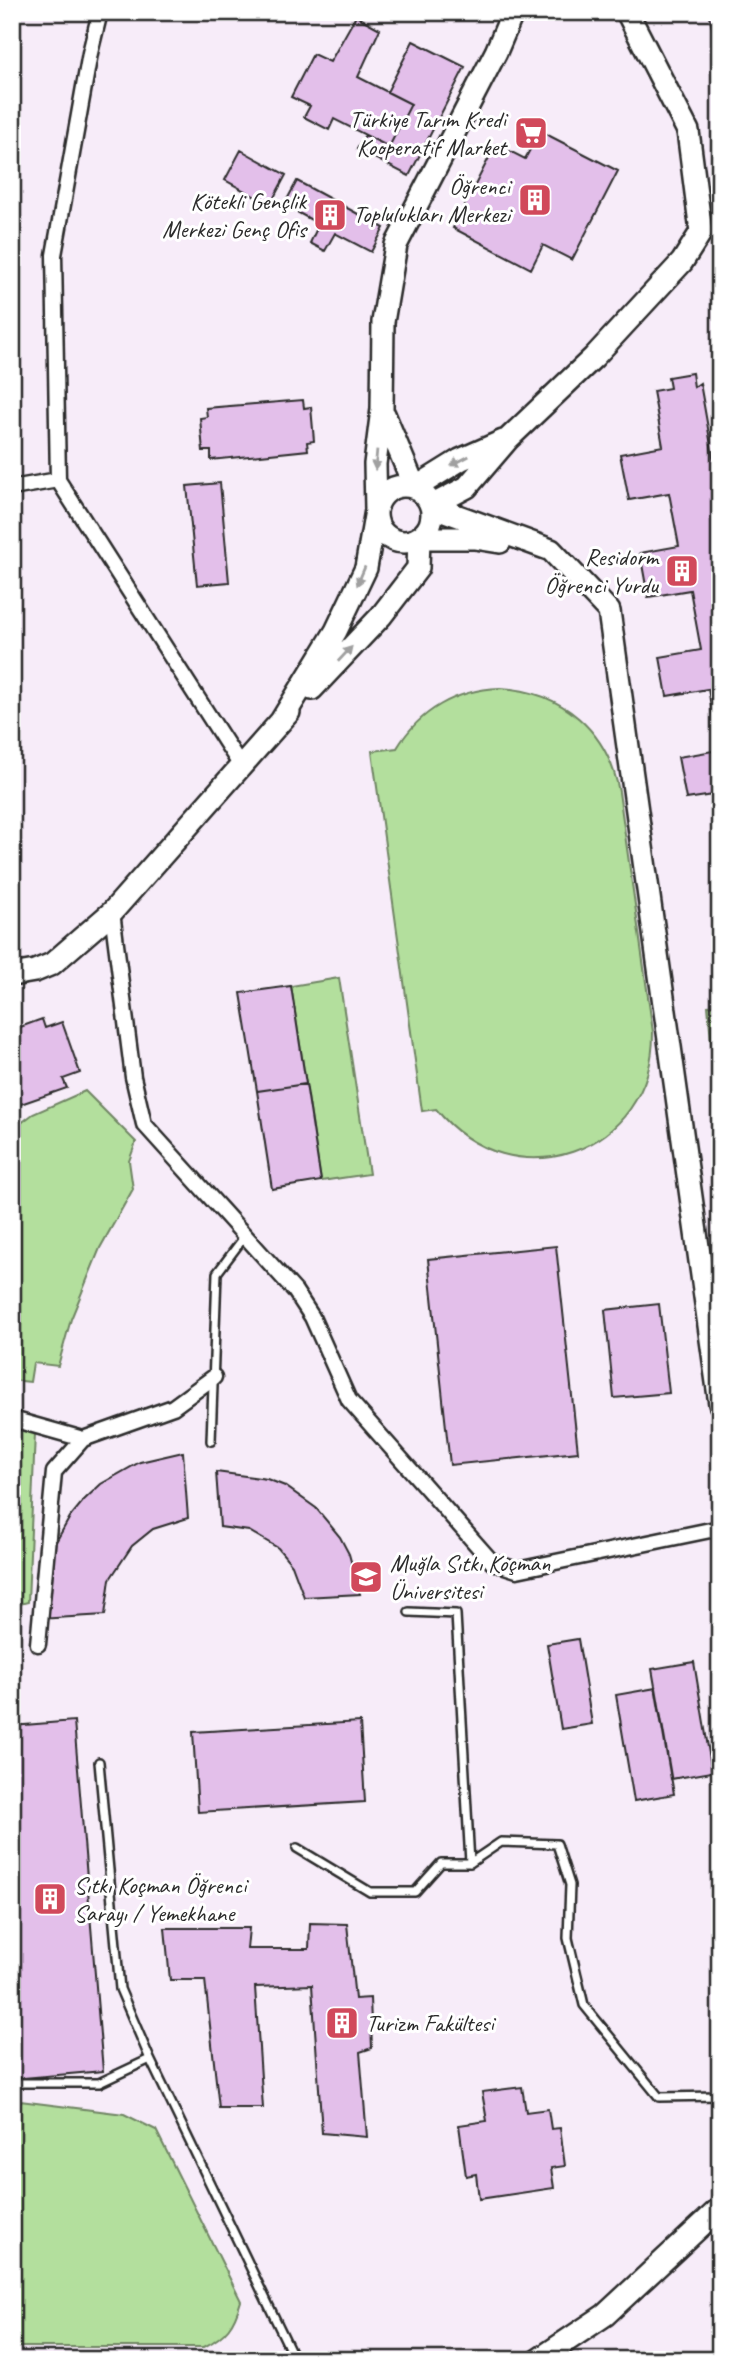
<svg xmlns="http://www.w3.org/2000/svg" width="732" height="2372" font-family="Caveat,sans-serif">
<rect width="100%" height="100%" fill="#f7ecf9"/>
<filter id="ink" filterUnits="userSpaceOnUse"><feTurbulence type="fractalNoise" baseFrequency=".0143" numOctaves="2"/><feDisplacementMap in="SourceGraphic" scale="14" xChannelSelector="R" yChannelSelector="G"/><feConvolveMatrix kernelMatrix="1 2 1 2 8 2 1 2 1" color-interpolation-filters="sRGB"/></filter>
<g filter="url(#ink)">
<path fill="#b3df9d" stroke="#6f8564" stroke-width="2" d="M500,688C562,691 608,731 619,792L653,1032C654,1154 512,1203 436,1109L422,1111L372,751L397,748C420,710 456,690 500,688Z
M339,978L369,1174L321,1181L291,986Z
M720,1005V1097H716L708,1006Z
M85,1091L136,1142L129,1161L133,1189L100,1248L71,1319L58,1366L33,1363L30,1382L12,1380V1130L33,1114Z
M12,1422L35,1433L28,1602L12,1606Z
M12,2100L124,2114L156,2130L241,2301C234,2325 227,2335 204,2347H12Z"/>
<path fill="#e3bfea" stroke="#2b2b2b" stroke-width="2" d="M708,12H720V57Z
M356,16L380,29L358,77L411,104L389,147L334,119L329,130L304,117L310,106L291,97L313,54L330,62Z
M413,41L465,67L409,176L357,149L365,135L389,147L411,104L387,92Z
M540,131L618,171L572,260L543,245L531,269L453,228L496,144L525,159Z
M241,150L286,175L270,205L225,180Z
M297,181L384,228L371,252L335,233L325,251L310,243L319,224L284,205Z
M692,373L694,387L700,383L720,496V794L686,799L678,757L719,750L708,689L667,696L660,657L701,650L690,590L648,597L640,553L679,546L669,493L629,500L620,454L663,446L653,391L670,388L668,377Z
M303,400L304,408L311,407L314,441L307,442L308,450L211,460V451H203L200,418L207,417L206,408Z
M220,483L229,582L197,585L187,486Z
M291,986L306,1084L257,1091L241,993Z
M42,1019L45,1028L62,1022L80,1073L63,1079L67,1088L12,1107V1030Z
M306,1084L321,1181L272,1189L257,1091Z
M556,1246L578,1452L450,1465L428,1259Z
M659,1304L669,1393L614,1398L605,1310Z
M183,1452L188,1518L153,1529L132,1546L110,1579L105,1615L39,1619L48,1556L70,1517L84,1500L101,1484L140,1462Z
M216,1472L267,1479L285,1486L316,1508L340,1537L349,1554L360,1594L304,1597L292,1565L278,1548L249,1531L220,1527Z
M578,1639L592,1724L561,1729L547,1644Z
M694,1662L712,1772L671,1779L652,1669Z
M656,1688L674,1794L634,1801L616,1695Z
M74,1721L103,2071L12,2079V1726Z
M360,1722L365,1802L198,1812L193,1732Z
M310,1923L347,1924L355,1999L370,1998L372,2048L360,2052L367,2137L322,2133L312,1985L255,1987L263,2108H219L205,1980H170L165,1928H249L247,1949H309Z
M522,2087L526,2112L548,2109L551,2129L560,2128L565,2166L551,2168L554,2188L479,2199L476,2174L466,2176L459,2125L487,2121L482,2092Z"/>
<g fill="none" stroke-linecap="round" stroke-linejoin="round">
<defs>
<path id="lane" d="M211,1441L217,1273L245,1236
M99,1762L120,1989L150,2059L295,2360
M297,1848L370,1892H415L441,1863H470L456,1614L409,1612
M470,1863L501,1842L557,1844L570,1885L568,1938L584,2005L659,2097L720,2096
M12,2083H99L150,2059"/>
<path id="street" d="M100,12L90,53L54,255L58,480L241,766
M12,488L58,480
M112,912L133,1077L144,1124L295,1291L312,1317L349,1400L492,1562L517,1570L720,1528
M12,1419L83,1439
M38,1644L54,1472L83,1439L173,1407L214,1377"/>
<path id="secondary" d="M384,414L415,488L460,460L503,441
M376 514a28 28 0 1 1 56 0a28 28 0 1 1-56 0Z
M431,506L551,550L609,611L720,1404
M431,506L467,487L508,439L594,357L682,262L701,232L688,131L627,12
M312,689L381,616L418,568L419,538H475L500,542
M281,721L336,631L366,568L376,510L375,464L382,409L383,322L396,245L496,52L513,12
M12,975L35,971L52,964L112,912L289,712
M538,2360L605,2315L720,2208"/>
</defs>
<use href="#lane" stroke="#2b2b2b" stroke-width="12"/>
<use href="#street" stroke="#2b2b2b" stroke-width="19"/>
<use href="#secondary" stroke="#2b2b2b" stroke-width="26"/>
<use href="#lane" stroke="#fff" stroke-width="7"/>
<use href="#street" stroke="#fff" stroke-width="14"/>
<use href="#secondary" stroke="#fff" stroke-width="21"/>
</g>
<defs><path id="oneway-solid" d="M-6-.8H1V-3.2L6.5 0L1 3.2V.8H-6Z" transform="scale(1.75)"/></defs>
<g fill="#a0a0a0">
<use href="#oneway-solid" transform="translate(376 460) rotate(95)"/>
<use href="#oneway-solid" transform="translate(460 461) rotate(152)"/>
<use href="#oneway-solid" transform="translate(361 576) rotate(113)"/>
<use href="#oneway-solid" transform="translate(345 654) rotate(-47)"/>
</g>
</g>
<defs>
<symbol id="supermarket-square" viewBox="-11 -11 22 22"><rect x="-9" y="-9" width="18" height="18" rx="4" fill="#d1495b" stroke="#fff"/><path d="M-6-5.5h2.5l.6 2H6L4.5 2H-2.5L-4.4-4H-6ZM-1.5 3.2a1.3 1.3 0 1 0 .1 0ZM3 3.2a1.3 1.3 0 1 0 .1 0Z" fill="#fff"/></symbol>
<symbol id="building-square" viewBox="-11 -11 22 22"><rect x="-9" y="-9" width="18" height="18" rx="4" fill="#d1495b" stroke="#fff"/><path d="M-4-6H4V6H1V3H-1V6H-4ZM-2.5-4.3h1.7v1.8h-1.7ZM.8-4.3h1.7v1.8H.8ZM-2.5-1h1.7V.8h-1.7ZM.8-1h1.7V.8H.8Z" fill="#fff"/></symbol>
<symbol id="university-square" viewBox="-11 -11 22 22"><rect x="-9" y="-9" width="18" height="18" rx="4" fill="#d1495b" stroke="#fff"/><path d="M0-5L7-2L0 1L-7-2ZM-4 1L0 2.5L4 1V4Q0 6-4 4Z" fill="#fff"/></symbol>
</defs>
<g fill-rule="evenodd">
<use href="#supermarket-square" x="512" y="114" width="38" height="38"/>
<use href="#building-square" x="516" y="181" width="38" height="38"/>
<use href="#building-square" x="311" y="196" width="38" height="38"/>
<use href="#building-square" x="663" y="552" width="38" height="38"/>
<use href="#university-square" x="347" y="1558" width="38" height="38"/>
<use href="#building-square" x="31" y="1880" width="38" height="38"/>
<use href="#building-square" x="323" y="2004" width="38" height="38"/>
</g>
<g text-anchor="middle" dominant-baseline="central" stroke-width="6" stroke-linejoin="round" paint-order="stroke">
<g font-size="24" fill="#2b2b2b" stroke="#fff" text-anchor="end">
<text x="506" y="119">Türkiye Tarım Kredi<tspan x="506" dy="28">Kooperatif Market</tspan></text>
<text x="510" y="186">Öğrenci<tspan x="510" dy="28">Toplulukları Merkezi</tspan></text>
<text x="306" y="201">Kötekli Gençlik<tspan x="306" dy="28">Merkezi Genç Ofis</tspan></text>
<text x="658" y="557">Residorm<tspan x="658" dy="28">Öğrenci Yurdu</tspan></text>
<text x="390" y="1563" text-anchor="start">Muğla Sıtkı Koçman<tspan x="390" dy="28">Üniversitesi</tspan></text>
<text x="74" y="1885" text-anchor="start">Sıtkı Koçman Öğrenci<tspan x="74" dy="28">Sarayı / Yemekhane</tspan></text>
<text x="366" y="2023" text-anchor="start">Turizm Fakültesi</text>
</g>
</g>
<rect width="732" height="2372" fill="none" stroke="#fff" stroke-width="42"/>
<rect x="21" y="21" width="690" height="2330" fill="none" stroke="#2b2b2b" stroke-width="2.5" filter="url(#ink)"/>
</svg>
